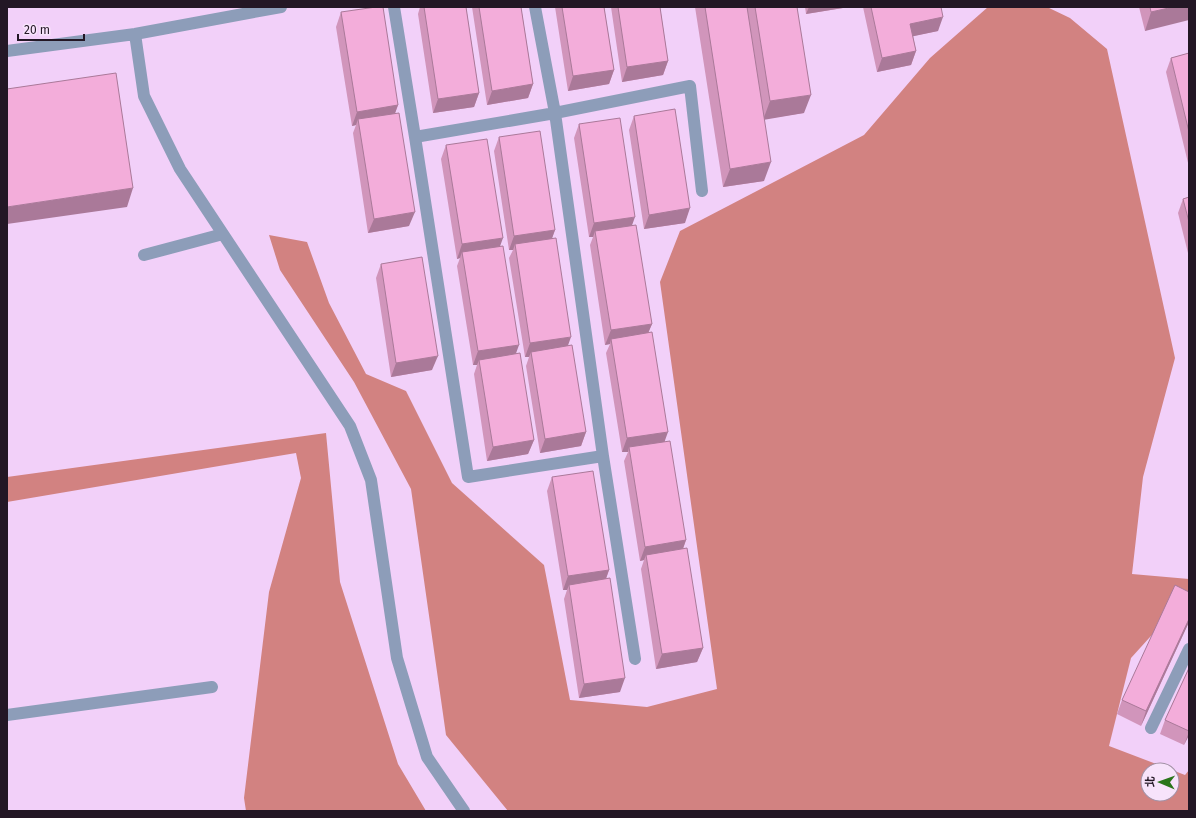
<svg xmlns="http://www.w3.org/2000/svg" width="1196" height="818" font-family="'Fira Sans','Noto Sans TC',sans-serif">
<rect width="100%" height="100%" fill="#f2d0f9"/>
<path fill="#d28281" d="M988,7H1047L1070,18L1107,49L1175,358L1143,477L1132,574L1189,579V594L1131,658L1109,746L1172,770H1148V794H1172V770L1185,775L1189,770V811H508L446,735L411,489L354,382L280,270L269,235L307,242L329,303L366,374L406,391L452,483L544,565L570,700L647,707L717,689L660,282L680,231L864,135L930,58Z
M326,433L340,582L398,764L426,811H246L244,798L269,592L301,478L296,453L7,502V477Z"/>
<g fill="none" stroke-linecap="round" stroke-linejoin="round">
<path stroke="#8d9db9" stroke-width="12" d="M394,7L415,137L468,477L603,456
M535,7L555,113L603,456L635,659
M135,34L144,96L180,169L350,426L371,480L397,658L427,757L464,811
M7,51L135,34L281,7
M415,137L555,113L690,86L702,191
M144,255L223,234
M7,715L212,687
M1151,728L1189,649"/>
</g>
<path fill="#d195bb" d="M420,7H466L479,93L474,107L433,113L418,14Z
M472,7H521L533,84L528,98L487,105Z
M555,7H604L614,70L609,84L568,91Z
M611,7H660L668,61L663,75L622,82Z
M695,7H797L804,113L764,119V181L723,187Z
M805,7H849L806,14Z
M863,7H941L938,31L913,36L916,51L911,65L877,72Z
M1139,7H1189L1145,31Z
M341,12L398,105L395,113L409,226L368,233L353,133L356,125L352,126L336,27Z
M1189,53V167L1166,72L1171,58Z
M634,116L685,223L644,229L629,130Z
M579,124L632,225L652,324L648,333L665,442L686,540L683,549L703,648L697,662L656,669L641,569L644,560L640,561L624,461L628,452H622L606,353L610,344L605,345L590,245L593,237H589L574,138Z
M499,137L555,230L552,238L568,346L586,432L581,446L540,453L526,366L529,357H525L509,258L513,250H509L494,151Z
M446,145L500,246L515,354L534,440L528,454L487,461L474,374L477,365H473L457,266L460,258L457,259L441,159Z
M1189,197V257L1178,213L1183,199Z
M381,264L432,370L391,377L376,278Z
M552,477L609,570L606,579L620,692L579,698L564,599L567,590H563L547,491Z
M1189,592V622L1141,726L1117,714L1122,700Z
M1189,668V735L1184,745L1160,734L1165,720Z"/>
<path fill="#aa7999" d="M809,7H849L806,14Z
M1173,7H1189V20L1145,31L1151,12Z
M943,17L938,31L905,38L910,24Z
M916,51L911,65L877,72L882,58Z
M668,61L663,75L622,82L627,67Z
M614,70L609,84L568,91L573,76Z
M533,84L528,98L487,105L492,91Z
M479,93L474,107L433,113L438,99Z
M811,95L804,113L763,120L770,101Z
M398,105L393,119H358L356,125L352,126L357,112Z
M771,162L764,181L723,187L730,169Z
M133,188L127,207L7,224V207Z
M690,208L685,223L644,229L649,215Z
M415,212L409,226L368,233L374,219Z
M635,217L630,231H595L593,237H589L594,223Z
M555,230L550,244H515L513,250H509L514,236Z
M503,238L498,252H462L460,258L457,259L462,244Z
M652,324L646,338L611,339L610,344L605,345L611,330Z
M571,337L566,351L531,352L529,357H525L530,343Z
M519,345L514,359L479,360L477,365H473L478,351Z
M438,356L432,370L391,377L396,363Z
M586,432L581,446L540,453L545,439Z
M668,432L663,446L629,447L628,452H622L627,438Z
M534,440L528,454L487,461L493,447Z
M686,540L681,554L646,555L644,560L640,561L645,547Z
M609,570L604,584L569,585L567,590H563L568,576Z
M1189,619V622L1141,726L1146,711Z
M703,648L697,662L656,669L662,654Z
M625,678L620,692L579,698L584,684Z
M1189,732V735L1184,745Z"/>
<path fill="#f3adda" stroke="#aa7999" d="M376,7H383L398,105L357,112L341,12Z
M424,7H466L479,93L438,99Z
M479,7H521L533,84L492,91Z
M562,7H604L614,70L573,76Z
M618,7H660L668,61L627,67Z
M705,7H747L771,162L730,169Z
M755,7H797L811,95L770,101Z
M871,7H941L943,17L910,24L916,51L882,58Z
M1150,7H1173L1151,12Z
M1189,53V132L1171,58Z
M116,73L133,188L7,207V89Z
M675,109L690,208L649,215L634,116Z
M399,113L415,212L374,219L358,119Z
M620,118L635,217L594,223L579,124Z
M540,131L555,230L514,236L499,137Z
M487,139L503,238L462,244L446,145Z
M1189,197V222L1183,199Z
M636,225L652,324L611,330L595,231Z
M556,238L571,337L530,343L515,244Z
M503,246L519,345L478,351L462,252Z
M422,257L438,356L396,363L381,264Z
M652,332L668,432L627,438L611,339Z
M572,345L586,432L545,439L531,352Z
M520,353L534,440L493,447L479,360Z
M670,441L686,540L645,547L629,447Z
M593,471L609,570L568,576L552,477Z
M687,548L703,648L662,654L646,555Z
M610,578L625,678L584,684L569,585Z
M1175,585L1189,592V619L1146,711L1122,700Z
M1189,668V731L1165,720Z"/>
<rect width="1196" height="818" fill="none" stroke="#231725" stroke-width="16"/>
<g transform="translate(1160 782) rotate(272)"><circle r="19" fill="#f7e3fb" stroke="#a291a5"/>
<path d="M0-3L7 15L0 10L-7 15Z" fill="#2a751a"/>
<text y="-6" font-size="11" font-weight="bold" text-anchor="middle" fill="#231725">北</text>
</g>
<path d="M18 34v6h66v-6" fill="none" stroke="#231725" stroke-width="2"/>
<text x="24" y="34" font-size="12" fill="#231725" stroke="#f7e3fb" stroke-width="3" paint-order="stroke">20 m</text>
</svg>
